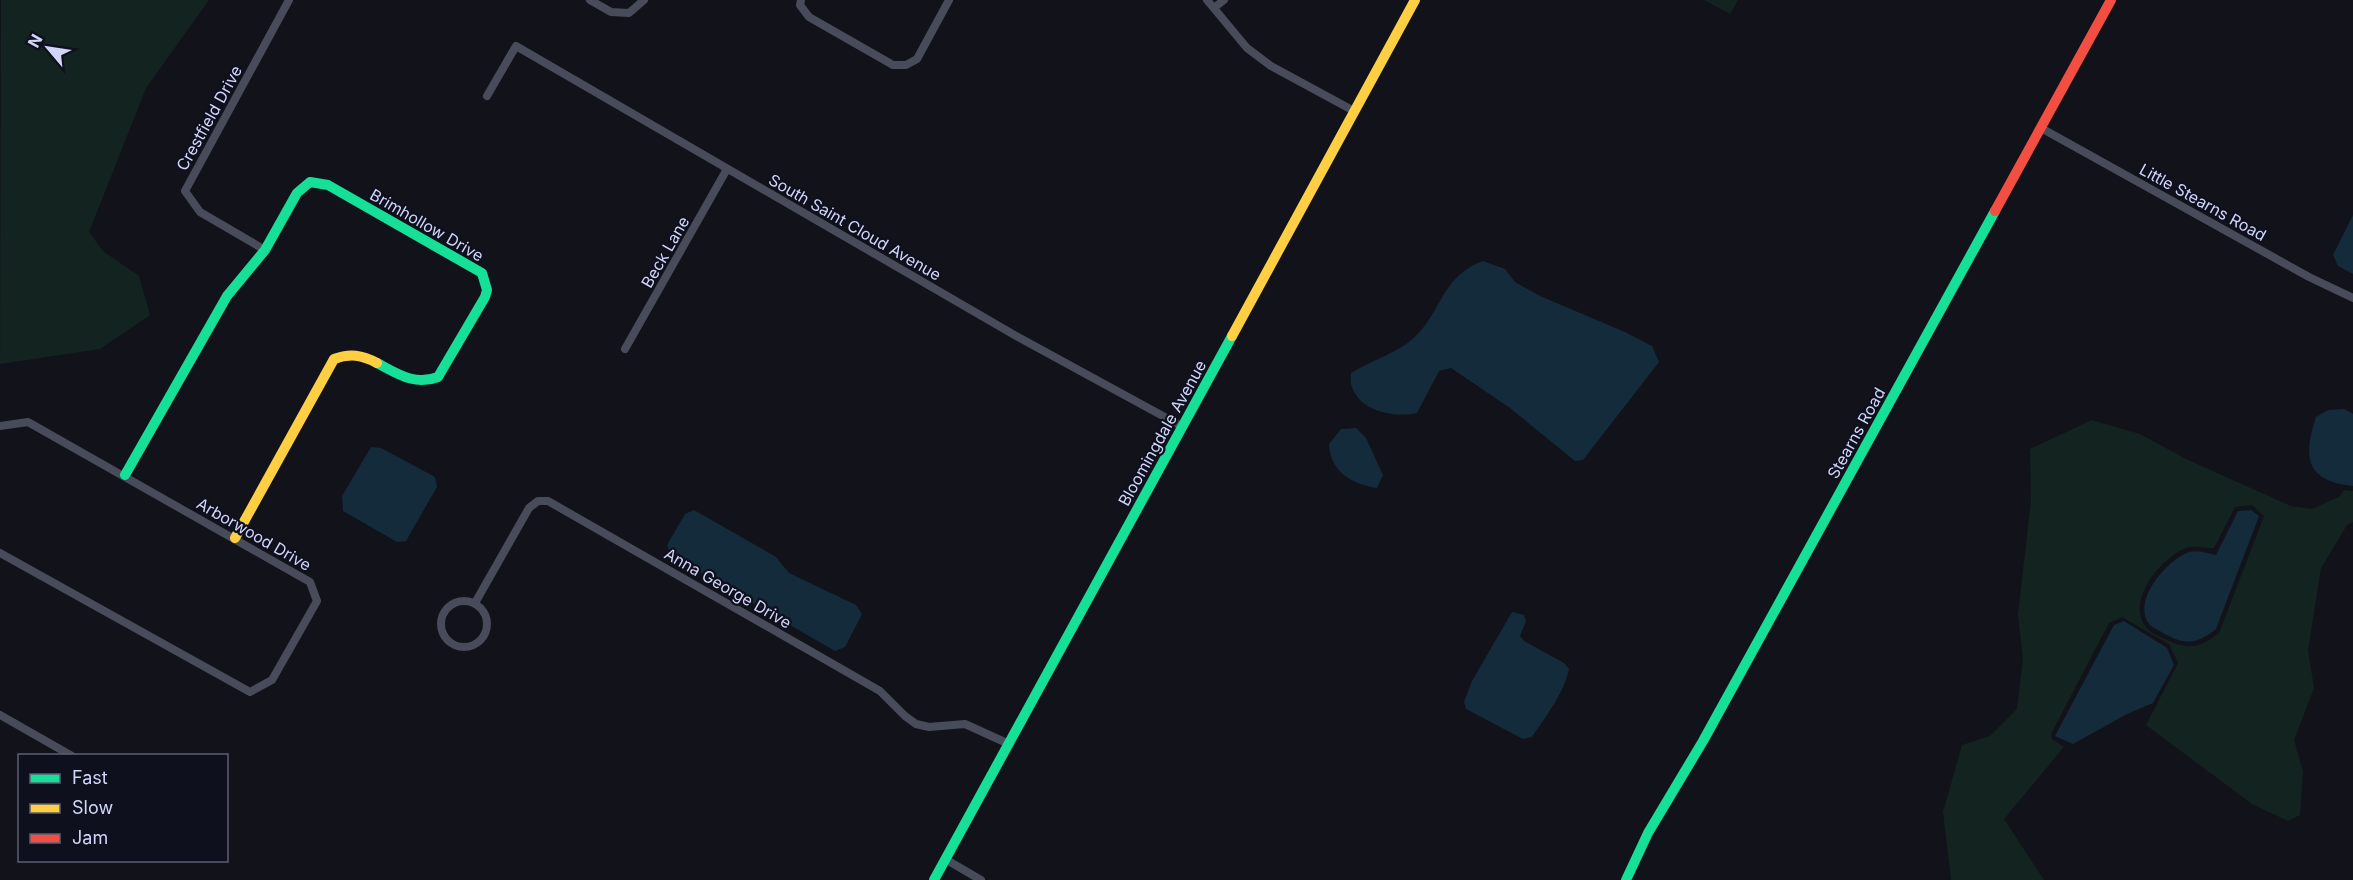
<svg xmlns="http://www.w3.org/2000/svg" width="2353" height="880" font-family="Inter,sans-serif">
<rect width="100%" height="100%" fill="#12131a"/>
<path fill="#132320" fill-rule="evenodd" d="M1,0H209L146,88L89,232L103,251L139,276L150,315L100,349L0,364Z
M1704,0H1738L1730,14Z
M2092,420L2140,434L2186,459L2291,506L2312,509L2339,497L2344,490L2353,491V522L2347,525L2321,568L2308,650L2314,688L2294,740L2303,772L2300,815L2288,821L2252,804L2146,725L2178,663L2169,644L2122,617L2109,623L2051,734L2052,739L2064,747L2004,819L2044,880H1951L1943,812L1962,745L1990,736L2017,709L2023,659L2018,615L2031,500L2030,449ZM2252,505L2264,516L2219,633C2198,649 2189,650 2165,639C2158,636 2149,632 2145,626C2126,600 2162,557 2186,548C2195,545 2205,549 2214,548L2235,507Z"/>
<path fill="#132b3a" d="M2353,215V274L2338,266L2333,255Z
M1483,261L1505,269L1515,282L1540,296L1625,332L1652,346L1659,362L1583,460L1575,461L1510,408L1451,368L1439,371L1417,413C1396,418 1360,412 1352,387C1350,384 1351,377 1351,373C1372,360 1398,353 1416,336C1442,310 1443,275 1483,261Z
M2344,409L2353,414V486C2305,481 2303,457 2316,417L2328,410Z
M1356,428L1366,438L1383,475L1377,488C1352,484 1330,472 1329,444L1341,429Z
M371,447L381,448L435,477L437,487L406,541L397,542L343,511L342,496Z
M694,510L776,557L789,573L856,605L862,614L845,647L835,651L671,556L667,545L685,514Z
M2251,510L2259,516L2216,629C2190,650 2178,642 2151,626C2129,604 2166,560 2189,552C2197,550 2208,553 2216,555L2238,511Z
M1512,612L1524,615L1526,621L1520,636L1524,641L1564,663L1569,669C1564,694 1545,717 1532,737L1523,739L1466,709L1464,702L1472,681Z
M2124,621L2167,648L2174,665L2153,703L2127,714L2073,744L2055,736L2114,625Z"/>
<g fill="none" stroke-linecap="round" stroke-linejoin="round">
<path stroke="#484b59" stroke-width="8" d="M590,0L611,12L629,13L644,0
M801,0L800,5L809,17L893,65H906L917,59L949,0
M1207,0L1247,48L1271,66L1354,111
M1214,8L1224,0
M487,96L516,46L1018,337L1183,427
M2041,128L2309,277L2353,298
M265,250L200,212L185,191L289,0
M625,349L727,169
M0,426L28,422L310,582L317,601L272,680L250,692L0,553
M441 624a23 23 0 1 1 46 0a23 23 0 1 1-46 0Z
M475,603L529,508L538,501H548L880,691L905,716L916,724L929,727L965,724L1009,744
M0,715L72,756
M945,859L981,880"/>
<path stroke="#16e098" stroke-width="10" d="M125,475L227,296L265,250L297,193L310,182L328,185L482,273L487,290L485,297L438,377C415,386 398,374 377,363
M934,880L1232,336
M1626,880L1648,833L1703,741L1995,211"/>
<path stroke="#ffcf43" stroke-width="10" d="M1232,336L1415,0
M235,538L334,359C350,353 362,355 377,363"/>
<path stroke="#f24e42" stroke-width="10" d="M1995,211L2111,0"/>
</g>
<g text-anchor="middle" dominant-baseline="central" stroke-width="4.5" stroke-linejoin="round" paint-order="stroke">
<g font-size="16" fill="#d1d6f9" stroke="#0f101d">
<text transform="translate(209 118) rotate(-61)">Crestfield Drive</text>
<text transform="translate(2203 202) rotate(29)">Little Stearns Road</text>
<text transform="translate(427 225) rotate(30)">Brimhollow Drive</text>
<text transform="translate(855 227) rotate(30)">South Saint Cloud Avenue</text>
<text transform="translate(665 252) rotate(-60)">Beck Lane</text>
<text transform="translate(1162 433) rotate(-61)">Bloomingdale Avenue</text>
<text transform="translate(1856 433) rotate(-61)">Stearns Road</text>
<text transform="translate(254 534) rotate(30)">Arborwood Drive</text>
<text transform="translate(728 588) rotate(30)">Anna George Drive</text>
</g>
</g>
<rect x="18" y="754" width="210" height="108" fill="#0f101d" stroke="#5d5f75" stroke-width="1.5"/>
<rect x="30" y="774" width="30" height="9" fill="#16e098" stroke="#5d5f75" stroke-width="1.5"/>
<text x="72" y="784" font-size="18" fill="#d1d6f9">Fast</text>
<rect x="30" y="804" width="30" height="9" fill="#ffcf43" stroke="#5d5f75" stroke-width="1.5"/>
<text x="72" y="814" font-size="18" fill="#d1d6f9">Slow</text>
<rect x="30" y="834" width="30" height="9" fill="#f24e42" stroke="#5d5f75" stroke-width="1.5"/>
<text x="72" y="844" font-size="18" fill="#d1d6f9">Jam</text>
<g transform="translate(48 48) rotate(299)" stroke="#0f101d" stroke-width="4.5" paint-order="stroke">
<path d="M0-4.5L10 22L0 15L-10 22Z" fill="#d1d6f9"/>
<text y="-9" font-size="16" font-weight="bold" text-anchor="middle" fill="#d1d6f9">N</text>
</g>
</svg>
